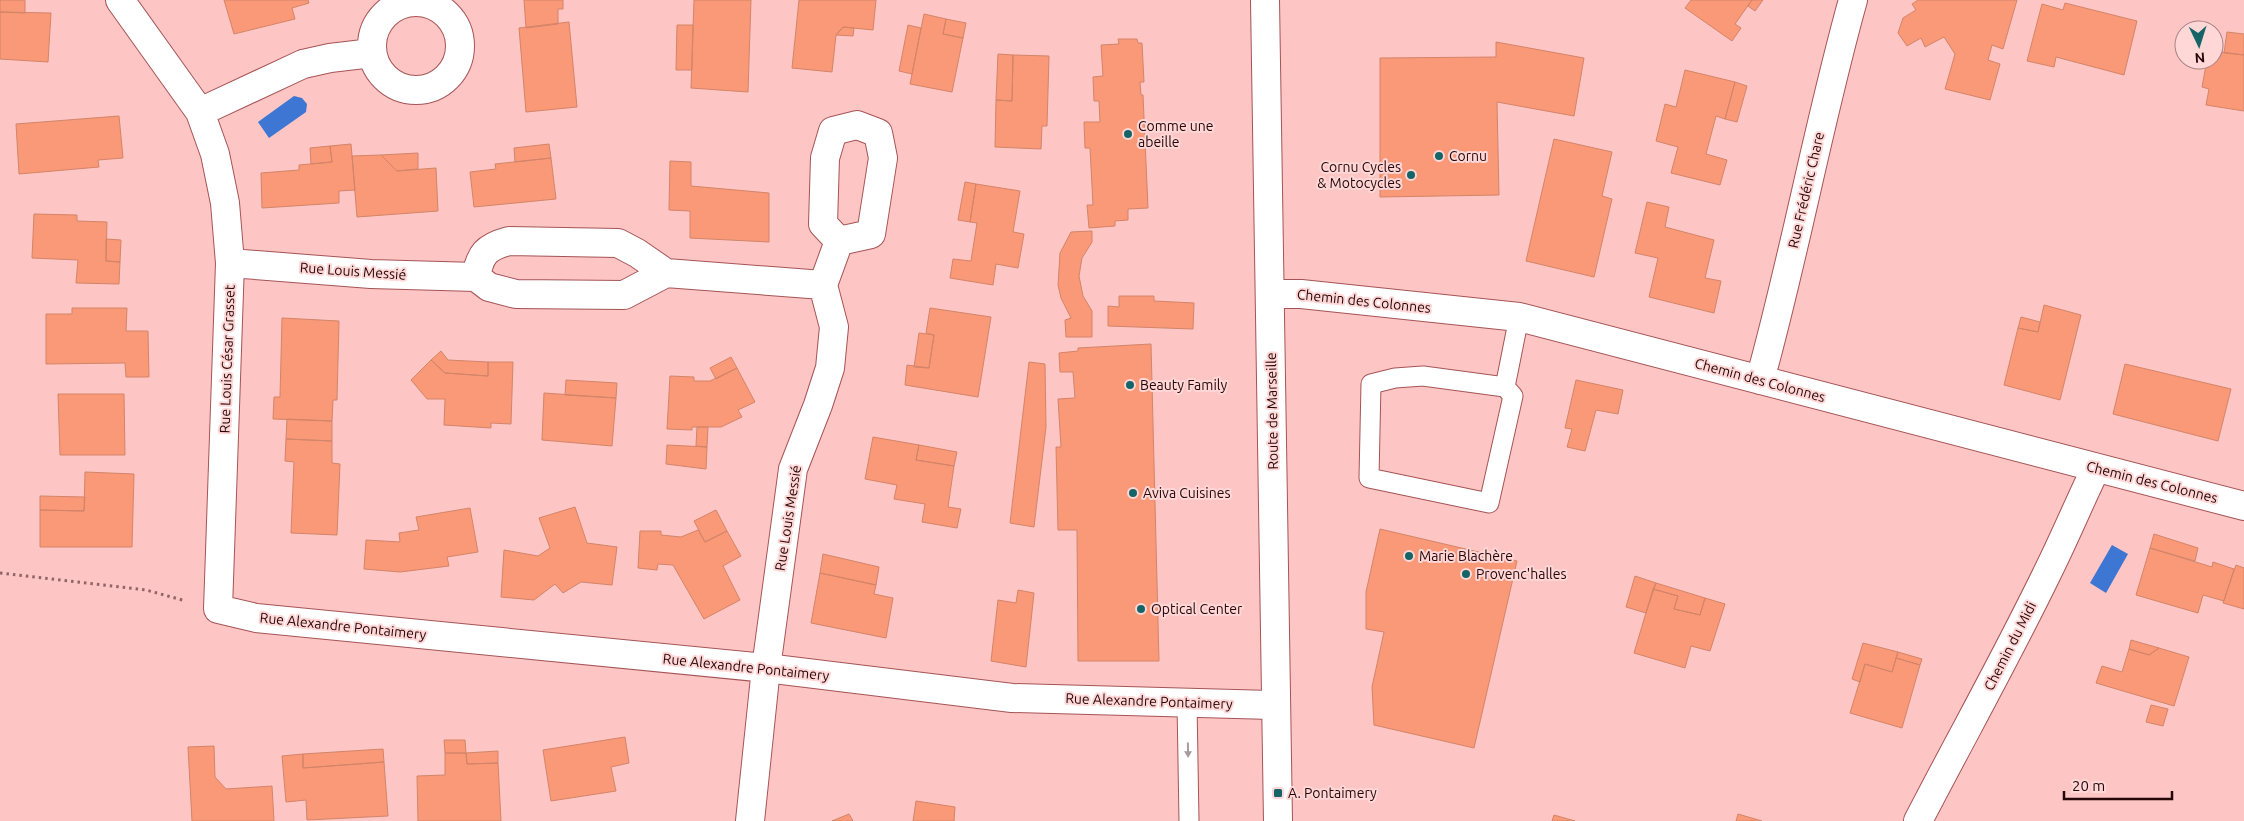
<svg xmlns="http://www.w3.org/2000/svg" width="2244" height="821" font-family="Ubuntu,sans-serif">
<rect width="100%" height="100%" fill="#fdc5c4"/>
<path fill="#3d76d3" d="M294,96L302,98L307,104L306,112L269,138L258,122Z
M2112,545L2128,554L2106,593L2090,583Z"/>
<path fill="#f99978" stroke="#d48468" d="M0,0H25V13L0,12Z
M224,0H308L309,3L292,8L295,19L234,34Z
M524,0H563V9H558V24L526,28Z
M694,0H751L748,92L691,88Z
M799,0H876L873,30L843,27L836,35L832,72L792,68Z
M1691,0H1752L1735,24L1741,28L1732,41L1685,8Z
M1752,0H1763L1755,11L1748,6Z
M1918,0H2017L2003,49L1992,45L1988,60L2000,64L1990,100L1945,89L1955,54L1944,37L1925,47L1921,38L1907,46L1898,33L1903,18L1916,10L1912,4Z
M2065,3L2137,21L2124,75L2056,57L2054,67L2027,61L2042,4L2063,10Z
M0,12L51,13L48,62L0,59Z
M924,14L946,19L943,34L963,38L952,92L910,84Z
M946,19L966,23L963,38L943,34Z
M569,22L577,107L526,112L519,28Z
M677,25H693L692,70H676Z
M908,25L921,28L912,74L899,71Z
M843,27L854,28L853,36L836,35Z
M2227,32L2244,34V55L2224,53Z
M1118,39H1137L1138,43H1142L1144,82H1140L1141,95H1143L1148,208L1128,209V220L1115,221V226L1089,228L1087,205H1093L1090,148H1085L1084,122H1100L1099,101H1094L1093,77L1103,76L1101,45L1119,44Z
M1496,42L1584,58L1574,116L1497,102L1499,195L1380,197V58L1496,57Z
M2214,51L2244,55V111L2206,105L2209,89L2202,87L2207,60H2214Z
M998,54L1013,55L1012,101L996,100Z
M1013,55L1049,56L1047,126H1042L1041,149L995,147L996,100L1012,101Z
M1685,70L1735,82L1725,119L1716,116L1706,154L1727,160L1720,185L1671,173L1678,147L1656,141L1665,104L1676,107Z
M1735,82L1747,86L1737,122L1725,119Z
M119,116L123,158L98,160L99,167L19,174L16,124Z
M1554,139L1612,152L1602,196L1612,199L1594,277L1526,261Z
M351,144L355,190L339,191V203L262,208L261,173L299,170V165L332,162L330,146Z
M549,144L551,158L515,162L514,148Z
M330,146L332,162L311,164L310,148Z
M418,153V169L397,171L381,155Z
M381,155L397,171L436,168L438,211L357,217L352,156Z
M551,158L556,199L474,207L470,172L496,169L495,164Z
M670,161L691,162V186L769,193V242L690,238V211L669,210Z
M965,182L976,184L970,222L958,220Z
M976,184L1020,191L1013,232L1024,234L1018,268L996,264L993,285L950,278L953,259L971,261L977,223L970,222Z
M1647,202L1669,207L1665,227L1714,240L1705,278L1721,281L1714,313L1649,297L1658,258L1635,253Z
M34,214L77,215V221L107,222L106,261L120,262L119,284L76,283L78,260L32,258Z
M1092,231V242L1082,258L1079,276L1083,296L1092,311V337H1066L1065,320L1071,318L1061,298L1058,285L1060,253L1071,232Z
M106,239L121,240L120,262L106,261Z
M1119,296H1154V301L1194,303L1193,329L1108,326V306L1119,307Z
M2044,305L2081,315L2060,400L2004,385L2018,328L2038,332Z
M72,308H127L126,331H148L149,377H126L125,363L46,364V314H72Z
M930,308L991,317L978,397L905,385L907,365L929,368L934,335L926,333Z
M2021,317L2040,322L2038,332L2018,328Z
M282,318L339,321L337,400H333L332,421L273,419L274,397H280Z
M919,333L934,335L929,368L914,367Z
M1151,344L1159,661H1078L1077,530H1058L1056,447H1061L1058,399L1075,398L1073,372H1060L1059,353L1078,351V348Z
M441,351L448,360L488,362V376L445,373L431,360Z
M731,357L737,368L716,379L710,368Z
M431,360L445,373L488,376V362H513L511,424L491,423V428L444,425L445,399H427L411,380Z
M1029,362L1045,364L1046,427L1034,527L1010,523Z
M2125,364L2231,389L2218,441L2113,414Z
M737,368L755,402L738,410L742,417L721,427H692V430L667,429L670,376L694,377V381H710Z
M566,380L617,383L616,398L565,395Z
M1576,380L1623,390L1618,414L1596,410L1585,451L1567,447L1572,429L1565,428Z
M544,393L616,398L612,446L542,440Z
M58,394H124L125,455H60Z
M287,419L332,421V441L286,439Z
M697,427H708L707,447L696,446Z
M873,437L919,445L916,460L954,466L948,507L961,509L957,528L922,522L925,504L894,499L897,485L865,479Z
M286,439L332,441V463L340,464L337,535L291,533L294,462L285,461Z
M667,445L707,447L706,469L666,464Z
M919,445L957,452L954,466L916,460Z
M85,472L134,474L132,547H40V510L84,511Z
M40,496L85,497L84,511L40,510Z
M575,507L587,543L617,547L612,585L581,582L563,593L555,584L534,600L501,597L504,550L538,556L550,548L539,518Z
M470,508L478,552L447,557L449,566L400,572L364,569L366,540L400,542L399,533L419,530L416,517Z
M716,510L727,531L705,542L694,521Z
M1380,529L1517,561L1474,748L1374,725L1372,687L1384,632L1366,629V592Z
M698,530L705,542L727,531L741,556L723,566L740,600L704,619L673,565L658,564L657,570L638,568L640,531H661V535L681,537Z
M2154,534L2198,548L2195,561L2150,548Z
M2150,548L2212,567L2213,562L2234,569L2224,601L2203,595L2198,613L2136,595Z
M823,554L879,567L876,585L820,573Z
M2236,565L2244,568V609L2223,603Z
M820,573L876,585L874,594L893,598L886,638L811,623Z
M1635,576L1656,583L1646,613L1626,607Z
M1656,583L1705,598L1700,615L1674,609L1678,596L1653,589Z
M1653,589L1678,596L1674,609L1700,615L1705,598L1725,604L1710,651L1691,646L1685,668L1634,653Z
M1018,590L1034,593L1026,667L991,661L998,600L1016,603Z
M2131,640L2159,648L2149,655L2129,649Z
M1863,643L1898,652L1892,672L1865,664L1860,682L1852,679Z
M2159,648L2189,657L2174,706L2096,683L2102,666L2122,672L2129,649L2149,655Z
M1898,652L1922,659L1920,665L1896,658Z
M1896,658L1920,665L1902,728L1850,713L1865,664L1892,672Z
M2151,705L2168,709L2163,726L2146,722Z
M625,737L629,763L611,767L616,791L551,801L543,750Z
M444,740H465L466,753H445Z
M214,746L215,777L226,789L272,786L274,821H192L188,747Z
M383,749L384,762L303,768V754Z
M498,751V763L467,764L466,753Z
M445,753H466L467,764L498,763L501,821H418L417,776L445,775Z
M303,754V768L384,762L388,816L307,820L306,800L286,802L282,756Z
M916,801L955,807L954,821H913Z
M849,814L853,821H832Z
M1738,814L1762,821H1736Z
M1554,815L1575,821H1552Z"/>
<g fill="none" stroke-linecap="round" stroke-linejoin="round">
<defs>
<path id="service" d="M1423,376L1505,387L1513,396L1489,503L1369,478L1371,384L1395,378Z
M1505,387L1519,317
M1187,702L1189,821"/>
<path id="minor" d="M120,0L200,112L215,154L225,203L230,263L218,609L256,618L766,668L1012,698L1276,705
M372 46a44 44 0 1 1 88 0a44 44 0 1 1-88 0Z
M200,112L303,64L330,58L372,53
M857,125L878,133L883,158L871,234L839,241L823,224L825,158L833,131Z
M230,263L371,274L476,277L489,287L516,294L624,295L666,273
M476,277C480,254 486,247 509,241L618,243L637,253L666,273L823,285
M1270,294H1301L1519,317L2244,506
M1760,380C1795,254 1818,125 1853,0
M750,821L766,668L793,469L818,405L830,368L834,327L823,285L839,241
M1918,821C1963,734 2011,649 2053,561C2068,530 2081,499 2096,468"/>
<path id="secondary" d="M1265,0L1278,821"/>
</defs>
<use href="#service" stroke="#a55456" stroke-width="21"/>
<use href="#minor" stroke="#a55456" stroke-width="30"/>
<use href="#secondary" stroke="#a55456" stroke-width="30"/>
<path stroke="#916566" stroke-width="3" stroke-dasharray="2.5 4" stroke-linecap="butt" d="M0,573L146,590L186,601"/>
<use href="#service" stroke="#fff" stroke-width="19"/>
<use href="#minor" stroke="#fff" stroke-width="28"/>
<use href="#secondary" stroke="#fff" stroke-width="28"/>
</g>
<defs><path id="oneway-solid" d="M-6-.8H1V-3.2L6.5 0L1 3.2V.8H-6Z" transform="scale(1.25)"/></defs>
<use fill="#a89b9c" href="#oneway-solid" transform="translate(1188 750) rotate(89)"/>
<g fill="#156568" stroke="#fed7d6" stroke-width="2">
<circle cx="1128" cy="134" r="5"/>
<circle cx="1439" cy="156" r="5"/>
<circle cx="1411" cy="175" r="5"/>
<circle cx="1130" cy="385" r="5"/>
<circle cx="1133" cy="493" r="5"/>
<circle cx="1409" cy="556" r="5"/>
<circle cx="1466" cy="574" r="5"/>
<circle cx="1141" cy="609" r="5"/>
<rect x="1273" y="788" width="10" height="10" rx="2.5"/>
</g>
<g text-anchor="middle" dominant-baseline="central" stroke-width="4" stroke-linejoin="round" paint-order="stroke">
<g font-size="14" fill="#260608" stroke="#fed7d6" text-anchor="start">
<text x="1138" y="126">Comme une<tspan x="1138" dy="16">abeille</tspan></text>
<text x="1449" y="156">Cornu</text>
<text x="1401" y="167" text-anchor="end">Cornu Cycles<tspan x="1401" dy="16">&amp; Motocycles</tspan></text>
<text x="1140" y="385">Beauty Family</text>
<text x="1143" y="493">Aviva Cuisines</text>
<text x="1419" y="556">Marie Blachère</text>
<text x="1476" y="574">Provenc'halles</text>
<text x="1151" y="609">Optical Center</text>
<text x="1288" y="793">A. Pontaimery</text>
</g>
<g font-size="14" fill="#260608" stroke="#fed7d6">
<text transform="translate(1806 190) rotate(-77)">Rue Frédéric Chare</text>
<text transform="translate(353 271) rotate(4)">Rue Louis Messié</text>
<text transform="translate(1364 301) rotate(6)">Chemin des Colonnes</text>
<text transform="translate(227 359) rotate(-88)">Rue Louis César Grasset</text>
<text transform="translate(1760 380) rotate(15)">Chemin des Colonnes</text>
<text transform="translate(1272 411) rotate(-91)">Route de Marseille</text>
<text transform="translate(2152 482) rotate(14)">Chemin des Colonnes</text>
<text transform="translate(788 518) rotate(-81)">Rue Louis Messié</text>
<text transform="translate(343 626) rotate(6)">Rue Alexandre Pontaimery</text>
<text transform="translate(2010 646) rotate(-63)">Chemin du Midi</text>
<text transform="translate(746 667) rotate(6)">Rue Alexandre Pontaimery</text>
<text transform="translate(1149 701) rotate(2)">Rue Alexandre Pontaimery</text>
</g>
</g>
<g transform="translate(2199 45) rotate(176)"><circle r="24" fill="#fed7d6" stroke="#a88384"/>
<path d="M0-4L9 19L0 12L-9 19Z" fill="#156568"/>
<text y="-8" font-size="14" font-weight="bold" text-anchor="middle" fill="#260608">N</text>
</g>
<path d="M2064 791v8h108v-8" fill="none" stroke="#260608" stroke-width="2.5"/>
<text x="2072" y="791" font-size="15" fill="#260608" stroke="#fed7d6" stroke-width="4" paint-order="stroke">20 m</text>
</svg>
